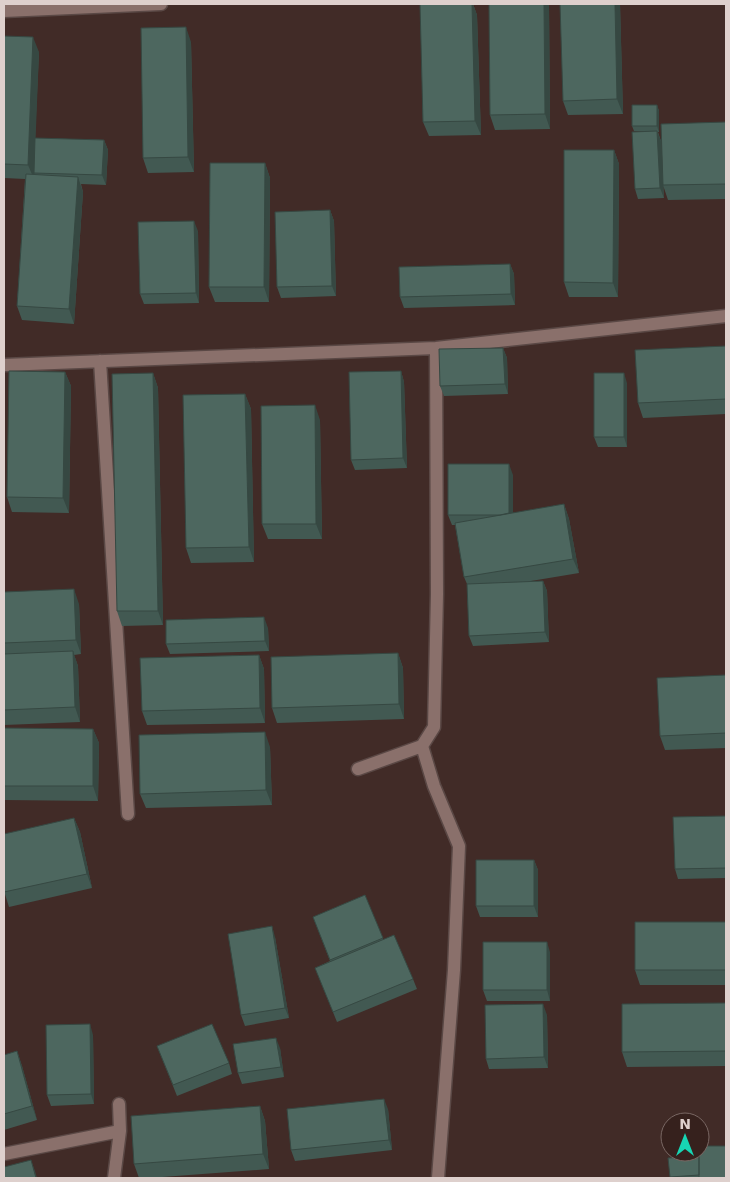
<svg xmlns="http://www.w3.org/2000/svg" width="730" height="1182" font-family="'DejaVu Sans',sans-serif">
<rect width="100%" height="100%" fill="#412b27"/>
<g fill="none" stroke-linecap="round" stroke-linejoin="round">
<defs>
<path id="minor" d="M4,11L161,4
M100,361L128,814
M4,365L436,348L726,316
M422,746L434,786L459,846L454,970L438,1178
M358,769L422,746L434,727L437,594L436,348
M4,1154L120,1131
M114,1178L120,1131L119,1104"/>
</defs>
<use href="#minor" stroke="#5a4845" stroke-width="15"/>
<use href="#minor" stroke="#8a706b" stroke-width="12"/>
</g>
<path fill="#425952" d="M420,4H473L477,15L481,135L429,136L423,122Z
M489,4H549L550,129L495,130L490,115Z
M620,4L623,114L568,115L563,101Z
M4,36L39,52L35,138L104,140L108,150L106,185L81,184L83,192L74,324L22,320L17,306L25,179L4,178Z
M191,42L194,172L148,173L143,158Z
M657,105L659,111V132H658L661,141L664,198L638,199L635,189L643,131H634L632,126Z
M726,122V199L668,200L663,185Z
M614,150L619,164L618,297H569L564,282Z
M265,163L270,178L269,302H215L209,287Z
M330,210L334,221L336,296L281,298L277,287Z
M198,231L199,303L144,304L140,294Z
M510,264L514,274L515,305L404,308L400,297Z
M726,346V414L643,418L638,403Z
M503,348L507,358L508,394L444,396L440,386Z
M401,371L404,382L407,468L355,470L351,460Z
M65,372L71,386L69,513L12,512L7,497Z
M153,373L158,388L163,625L122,626L117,611Z
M627,383V447H598L594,437Z
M245,394L251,409L254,562L191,563L186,548Z
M320,420L322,539H268L262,524Z
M513,475V513L564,504L569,519L579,573L531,581H543L547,591L549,642L473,646L469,636L467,584L464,577L455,525H452L448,515Z
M4,592L79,604L81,654L74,655L78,666L80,722L4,725Z
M268,628L269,651L170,654L166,644Z
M398,653L403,668L404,719L277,723L272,708Z
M259,655L264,669L265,723L147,725L142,711Z
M726,675V748L665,750L660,736Z
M4,728L93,729L99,743L98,801L4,800Z
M270,747L272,805L146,808L140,794Z
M726,816V878L678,879L675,869Z
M74,818L80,832L92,888L9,907L4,891Z
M534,860L538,870V917H480L476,906Z
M365,895L383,939L413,979L417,989L337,1022L315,968L330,961L313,917Z
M726,922V985H640L635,970Z
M275,937L289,1018L245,1026L241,1015Z
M550,952V1001H487L483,990Z
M726,1003V1066L627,1067L622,1052Z
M547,1015L548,1068L489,1069L486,1059Z
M93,1035L94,1104L51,1106L47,1095Z
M157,1046L229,1063L232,1074L177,1096Z
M280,1048L284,1077L242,1084L238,1073Z
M17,1051L22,1066L37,1120L4,1130V1055Z
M260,1106L265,1121L269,1169L149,1178H139L134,1164Z
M388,1109L392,1150L295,1161L291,1150Z
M699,1156L726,1178H670V1177Z"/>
<path fill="#364842" d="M472,4H473L477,15L481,135L475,121Z
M544,4H549L550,129L545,114Z
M615,4H620L623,114L617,99Z
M186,27L191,42L194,172L188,157Z
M33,37L39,52L34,179L28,165Z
M657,105L659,111V132L657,126Z
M657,131L661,141L664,198L660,188Z
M104,140L108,150L106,185L102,175Z
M614,150L619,164L618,297L613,283Z
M265,163L270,178L269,302L264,287Z
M78,177L83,192L74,324L69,309Z
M330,210L334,221L336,296L332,286Z
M194,221L198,231L199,303L196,293Z
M510,264L514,274L515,305L511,294Z
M503,348L507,358L508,394L505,384Z
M401,371L404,382L407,468L403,458Z
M65,372L71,386L69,513L63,498Z
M153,373L158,388L163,625L158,611Z
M624,373L627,383V447L624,437Z
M245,394L251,409L254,562L249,547Z
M315,405L320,420L322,539L316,524Z
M509,464L513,475V525L509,515Z
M564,504L569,519L579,573L573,559Z
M543,581L547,591L549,642L545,632Z
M74,589L79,604L81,654L76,640Z
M264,617L268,628L269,651L265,641Z
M73,651L78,666L80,722L75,707Z
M398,653L403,668L404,719L399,704Z
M259,655L264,669L265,723L260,708Z
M93,729L99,743L98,801L93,786Z
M265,732L270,747L272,805L266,790Z
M74,818L80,832L92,888L87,874Z
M534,860L538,870V917L534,906Z
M272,926L275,937L289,1018L285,1008Z
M547,942L550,952V1001L547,990Z
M543,1004L547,1015L548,1068L544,1057Z
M90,1024L93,1035L94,1104L91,1094Z
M276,1038L280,1048L284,1077L281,1067Z
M17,1051L22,1066L37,1120L32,1106Z
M384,1099L388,1109L392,1150L389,1140Z
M260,1106L265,1121L269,1169L263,1154Z
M31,1160L35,1171L37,1178H36Z"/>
<path fill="#4d675f" stroke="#364842" d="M420,4H472L475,121L423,122Z
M489,4H544L545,114L490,115Z
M560,4H615L617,99L563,101Z
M186,27L188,157L143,158L141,28Z
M4,36L33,37L28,165L4,164Z
M632,105H657V126H632Z
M726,122V184L663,185L661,124Z
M657,131L660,188L635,189L632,132Z
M35,138L104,140L102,175L34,173Z
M564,150H614L613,283L564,282Z
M210,163H265L264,287H209Z
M26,174L78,177L69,309L17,306Z
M330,210L332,286L277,287L275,212Z
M194,221L196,293L140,294L138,222Z
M510,264L511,294L400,297L399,267Z
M726,346V399L638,403L635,350Z
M503,348L505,384L440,386L439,349Z
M9,371L65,372L63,498L7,497Z
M401,371L403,458L351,460L349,372Z
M153,373L158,611H117L112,374Z
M594,373H624V437H594Z
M245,394L249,547L186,548L183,395Z
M315,405L316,524H262L261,406Z
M448,464H509V513L500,515H448Z
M564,504L573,559L464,577L455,523Z
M543,581L545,632L469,636L467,584Z
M74,589L76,640L4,643V592Z
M264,617L265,641L166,644V620Z
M73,651L75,707L4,710V654Z
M398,653L399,704L272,708L271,657Z
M259,655L260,708L142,711L140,658Z
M726,675V733L660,736L657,678Z
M4,728L93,729V786H4Z
M265,732L266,790L140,794L139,735Z
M726,816V868L675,869L673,817Z
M74,818L87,874L4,892V834Z
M476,860H534V906H476Z
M365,895L383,938L330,960L313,917Z
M635,922H726V970H635Z
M272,926L285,1008L241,1015L228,934Z
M394,935L413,979L333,1012L315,968Z
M483,942H547V990H483Z
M726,1003V1051L622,1052V1004Z
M543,1004L544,1057L486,1059L485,1005Z
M90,1024L91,1094L47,1095L46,1025Z
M212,1024L229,1063L173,1085L157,1046Z
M276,1038L281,1067L238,1073L233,1044Z
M17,1051L32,1106L4,1114V1055Z
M384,1099L389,1140L291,1150L287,1109Z
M260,1106L263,1154L134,1164L131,1116Z
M700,1146H726V1178H699V1152H700Z
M699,1156V1175L670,1177L668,1158Z
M31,1160L36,1178H4V1167Z"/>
<rect width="730" height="1182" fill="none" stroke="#ded0cd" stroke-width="10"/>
<g transform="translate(685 1137)"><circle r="24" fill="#36211d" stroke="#796763"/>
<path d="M0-4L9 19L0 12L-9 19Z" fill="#17d5b3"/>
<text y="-8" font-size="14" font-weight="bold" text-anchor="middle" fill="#ded0cd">N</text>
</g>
</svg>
